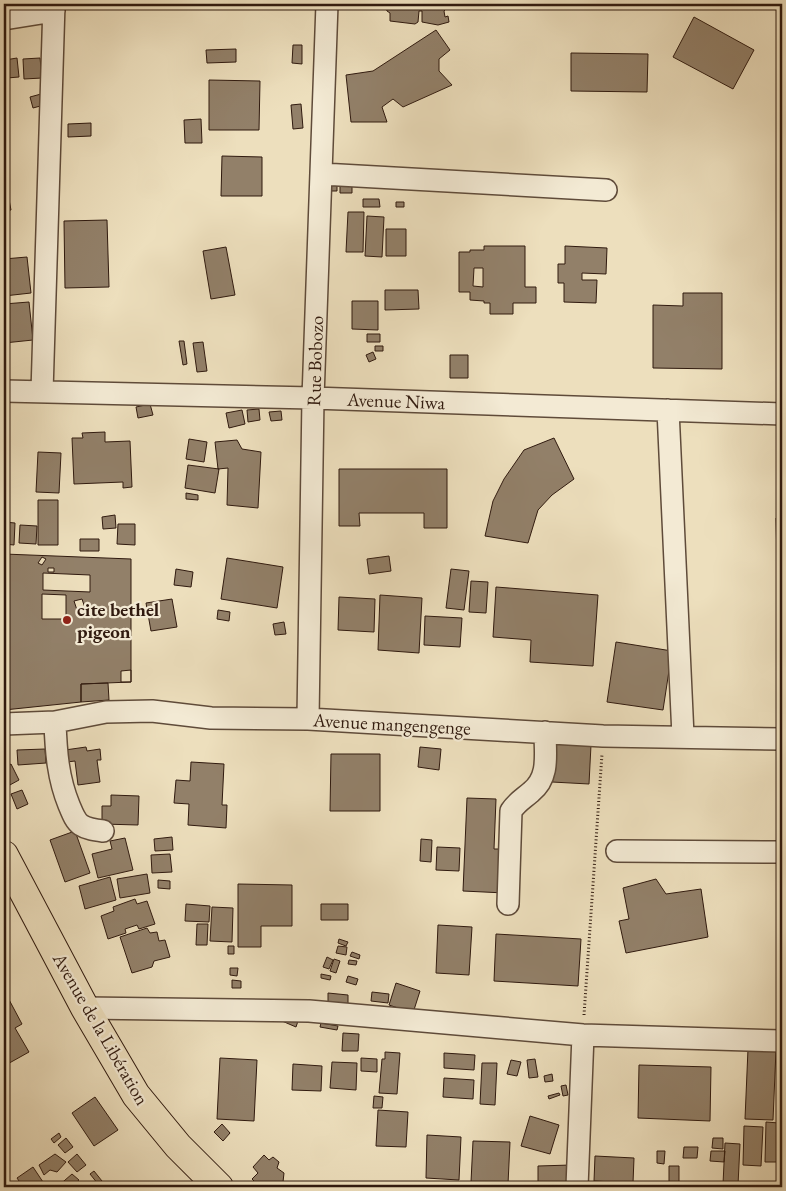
<svg xmlns="http://www.w3.org/2000/svg" width="786" height="1191" font-family="'EB Garamond',serif">
<rect width="100%" height="100%" fill="#eddfbd"/>
<filter id="stains"><feTurbulence type="fractalNoise" baseFrequency=".004" numOctaves="4"/><feColorMatrix values="0 0 0 0 .2 0 0 0 0 .09 0 0 0 0 .02 0 0 0 .5 -.17"/></filter>
<radialGradient id="worn" r=".72"><stop offset=".6" stop-color="#630" stop-opacity="0"/><stop offset="1" stop-color="#630" stop-opacity=".3"/></radialGradient>
<path fill="#928069" stroke="#301a0f" fill-rule="evenodd" d="M385,4H451L444,11L445,17L448,16L449,22L438,25L422,22V11H419L418,22L415,24L390,21V13L387,11Z
M694,17L754,50L733,89L673,57Z
M436,30L450,50L439,59V71L452,85L403,107L393,99L382,107L387,122H351L346,75L373,71Z
M293,45H302V64L292,63Z
M236,49V62L207,63L206,50Z
M571,53L648,54L647,92L571,91Z
M17,58L19,77L7,78L5,60Z
M40,58L42,78L24,79L23,59Z
M209,80L260,81L259,130H209Z
M41,94L44,105L33,108L30,97Z
M301,104L303,128L293,129L291,105Z
M201,119L202,143H185L184,120Z
M91,123V136L68,137V124Z
M222,156L262,157V196H221Z
M4,173L11,210L4,211Z
M330,180H337V191H330Z
M340,181H352V193H340Z
M363,199H379L380,207H363Z
M396,202H404V207H396Z
M348,212H364L363,252H346Z
M367,216L384,217L382,257L365,256Z
M107,220L109,287L65,288L64,221Z
M386,229H406V256H386Z
M484,246H525V287H536V303H513V314H490V303H484V301L470,300V292H459V252H470V250H484ZM474,268H483V287L473,286Z
M565,246L607,248L606,274L582,273V280H597L596,303L564,302V283H558V264H565Z
M226,247L235,295L211,299L203,251Z
M27,257L31,293L4,296V259Z
M385,290H418L419,309L385,310Z
M683,293H722V369L653,368V305L683,306Z
M352,301H378V330L352,329Z
M29,302L33,340L4,343V304Z
M367,334H380V342H367Z
M179,341H184L187,364L183,365Z
M203,342L207,371L197,372L193,343Z
M375,346H383V351H375Z
M373,352L376,359L369,362L366,355Z
M450,355H468V378H450Z
M150,404L153,415L138,418L136,407Z
M259,409L260,420L248,422L247,410Z
M242,410L245,424L229,428L226,413Z
M281,411L282,420L271,421L269,412Z
M105,432V442L130,441L132,487L123,488V482L74,484L72,438H83L82,433Z
M554,438L574,479L552,495L538,510L528,543L485,536L493,501L504,479L524,450Z
M189,439L207,442L204,462L186,459Z
M237,440L242,449L261,452L258,508L227,505L228,468L218,469L215,442Z
M38,452L61,453L59,493L36,492Z
M188,465L219,469L215,493L185,488Z
M339,469H447V528H424V513H359L360,526H339Z
M186,493L198,495V500L186,499Z
M38,500H58V545H38Z
M115,515L116,528L103,529L102,517Z
M776,518H782V561H777Z
M4,522L15,523L14,545L4,544Z
M118,524H135V545L117,544Z
M20,525L37,526L36,544L19,543Z
M80,539H99V551H80Z
M4,554L131,559V682L81,684V702L4,710Z
M389,556L391,571L369,574L367,559Z
M42,557L46,559L42,565L38,563Z
M227,558L283,567L277,608L221,599Z
M48,568H54V572H48Z
M176,569L193,572L191,587L174,585Z
M451,569L469,571L464,610L446,608Z
M43,573L90,575V592L43,590Z
M471,581L488,582L486,613L469,612Z
M496,587L598,595L593,666L530,662L531,640L493,637Z
M42,594L66,595V619H42Z
M380,595L422,598L419,653L378,650Z
M339,597L375,599L374,632L338,630Z
M82,599L86,611L78,613L74,601Z
M172,599L177,627L151,631L146,603Z
M218,610L230,612L229,621L217,619Z
M425,616L462,618L460,647L424,645Z
M284,622L286,634L275,635L273,624Z
M616,642L672,651L663,710L607,702Z
M131,670V682H121V671Z
M108,683L109,700L81,702V684Z
M555,743L591,745L589,784L552,782Z
M86,747L87,751L100,749L101,760H97L100,782L78,785L75,761L67,762L65,750Z
M420,747L441,749L439,770L418,767Z
M45,749L46,763L18,765L17,750Z
M331,754H380V811H330Z
M191,762L224,764L222,805H227L226,828L188,825L189,804L174,803L176,780L190,781Z
M11,764L19,780L8,786L4,777V768Z
M22,790L28,804L17,809L11,794Z
M111,795L139,796L138,825L102,824V806H111Z
M467,798L496,799L494,849H507L505,893L463,891Z
M75,831L90,873L65,882L50,840Z
M172,837L173,850L155,851L154,839Z
M125,838L133,870L98,878L92,854L112,849L110,841Z
M421,839L432,840L431,862L420,861Z
M437,847L460,848L459,871L436,870Z
M170,854L172,872L152,873L151,855Z
M147,874L150,893L120,898L117,879Z
M110,877L116,900L85,909L79,886Z
M656,879L666,894L701,889L708,937L626,953L619,921L629,919L623,888Z
M158,880L170,881V889L158,888Z
M238,884L292,885V926H261V947H238Z
M135,899L137,904L147,901L155,924L139,929L137,925L125,929L126,933L108,939L101,916L114,911L113,907Z
M186,904L210,906L209,922L185,921Z
M321,904H348V920H321Z
M212,907L233,908L232,942L210,941Z
M197,924H208L207,945H196Z
M438,925L472,927L469,975L436,973Z
M147,928L150,933L157,932L159,941L165,940L170,957L154,961L152,967L132,973L120,937Z
M496,934L581,939L578,986L494,981Z
M339,939L348,942L346,946L338,943Z
M228,946H234V954H228Z
M338,946L347,947L346,955L336,953Z
M352,952L360,955L359,959L350,956Z
M327,957L333,960L329,969L323,967Z
M334,959L340,961L336,973L330,971Z
M349,960L357,961L356,965L348,964Z
M230,968H238L237,976L230,975Z
M321,974L331,976L330,980L321,978Z
M348,976L358,979L356,985L346,982Z
M232,980L241,981V988H232Z
M396,983L420,991L413,1013L389,1005Z
M372,992L389,994L388,1003L371,1001Z
M328,993L348,995V1005L328,1004Z
M6,994L22,1024L15,1028L29,1052L4,1066V995Z
M299,1018L296,1027L282,1021Z
M321,1023L338,1026L337,1030L320,1027Z
M343,1033L359,1034L358,1051H342Z
M748,1049L776,1050L773,1120L745,1119Z
M385,1052L400,1053L397,1094L379,1093L382,1059H385Z
M444,1053L475,1055L474,1070L444,1068Z
M220,1058L257,1060L254,1121L217,1119Z
M361,1058L377,1059V1072L361,1071Z
M535,1059L538,1077L529,1078L527,1060Z
M511,1060L521,1062L517,1076L507,1074Z
M332,1062L357,1063L356,1090L330,1088Z
M482,1063H497L495,1105L480,1104Z
M293,1064L322,1066L321,1091L292,1090Z
M639,1065L711,1067L710,1121L638,1118Z
M552,1074L553,1081L545,1082L544,1076Z
M444,1078L474,1080L473,1099L443,1097Z
M566,1085L568,1095L563,1096L561,1086Z
M559,1093L560,1095L549,1099L548,1096Z
M374,1096L383,1097L382,1108H373Z
M95,1097L118,1130L94,1146L72,1113Z
M378,1110L408,1112L406,1147L376,1146Z
M530,1116L559,1125L550,1154L521,1146Z
M766,1122L779,1123L778,1162H765Z
M222,1124L230,1133L223,1141L214,1132Z
M744,1126L763,1127L761,1166L743,1165Z
M59,1133L61,1137L54,1143L51,1139Z
M427,1135L461,1137L459,1180L426,1178Z
M66,1138L73,1147L65,1153L58,1145Z
M713,1138H723V1149L712,1148Z
M473,1141L510,1142L508,1184L471,1182Z
M725,1143L740,1144L738,1185L723,1184Z
M684,1147H698L697,1158H683Z
M657,1151H665L664,1164L657,1163Z
M711,1151H725L724,1162L710,1161Z
M55,1154L66,1162L57,1172L50,1170L44,1175L39,1165Z
M77,1154L86,1165L77,1172L68,1162Z
M264,1155L269,1160L273,1157L279,1162L277,1168L284,1173L283,1182L280,1184L284,1187H260L252,1179L258,1173L253,1167Z
M595,1156L634,1158L633,1183L594,1181Z
M571,1165L572,1187H538V1166Z
M669,1166H679V1183L669,1182Z
M33,1167L43,1182L36,1187H23L17,1178Z
M94,1171L102,1181L98,1184L90,1174Z
M72,1174L79,1180L71,1187H57Z"/>
<g fill="none" stroke-linecap="round" stroke-linejoin="round">
<defs>
<path id="minor" d="M4,19L54,11
M322,174L606,190
M4,391L313,398L782,414
M42,392L54,4
M668,410L683,736
M308,719L313,398L327,4
M55,722C56,752 58,778 69,805C72,812 75,821 81,825C87,829 95,830 103,831
M4,724L55,722L106,712L152,711L211,718L308,719L603,736L782,739
M617,851L782,852
M508,904L511,811C517,802 523,799 531,792C550,777 545,754 545,732
M85,1008L309,1011L583,1035L782,1041
M577,1187L583,1035"/>
<path id="highway" d="M4,855L85,1008L136,1095L178,1146L219,1187"/>
</defs>
<use href="#minor" stroke="#5f4b3a" stroke-width="24"/>
<use href="#highway" stroke="#301a0f" stroke-width="30"/>
<path stroke="#301a0f" stroke-width="3" stroke-dasharray="1 2.5" stroke-linecap="butt" d="M584,1015L602,754"/>
<use href="#minor" stroke="#f3ead4" stroke-width="21"/>
<use href="#highway" stroke="#eddfbd" stroke-width="28"/>
</g>
<circle fill="#8f2418" stroke="#f3ead4" stroke-width="2" cx="67" cy="620" r="5"/>
<g text-anchor="middle" dominant-baseline="central" stroke-width="4.5" stroke-linejoin="round" paint-order="stroke">
<g font-size="19" fill="#301a0f" stroke="#f3ead4">
<text transform="translate(315 361) rotate(-88)">Rue Bobozo</text>
<text transform="translate(396 401) rotate(2)">Avenue Niwa</text>
<text transform="translate(392 724) rotate(3)">Avenue mangengenge</text>
<text transform="translate(101 1029) rotate(60)">Avenue de la Libération</text>
</g>
<g font-size="19" font-weight="bold" fill="#301a0f" stroke="#f3ead4" text-anchor="start">
<text x="77" y="609">cite bethel<tspan x="77" dy="22">pigeon</tspan></text>
</g>
</g>
<rect width="786" height="1191" fill="none" stroke="#eddfbd" stroke-width="20"/>
<rect x="5" y="5" width="776" height="1181" fill="none" stroke="#301a0f" stroke-width="2.5"/>
<rect x="10" y="10" width="766" height="1171" fill="none" stroke="#301a0f"/>
<rect width="100%" height="100%" filter="url(#stains)"/>
<rect width="100%" height="100%" fill="url(#worn)"/>
</svg>
